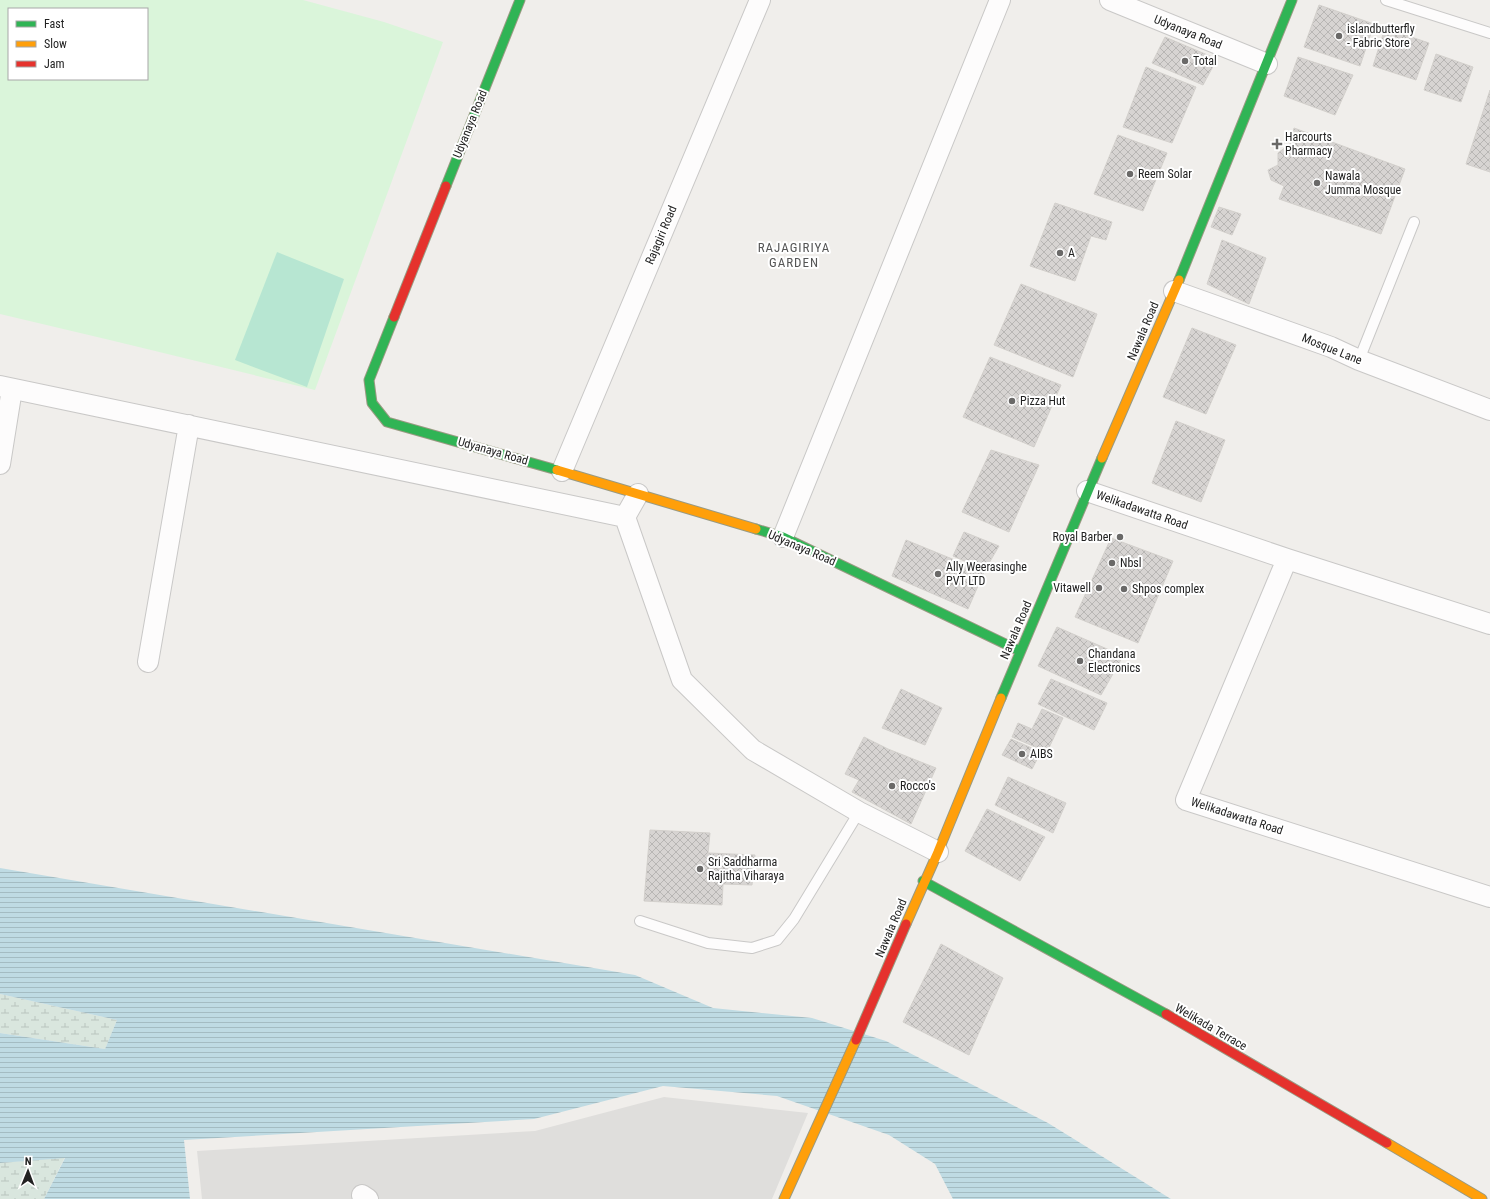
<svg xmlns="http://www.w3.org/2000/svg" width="1490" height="1199" font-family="'Roboto Condensed',sans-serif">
<defs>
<pattern id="wetland-marsh" width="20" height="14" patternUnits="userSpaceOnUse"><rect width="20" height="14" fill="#d9e6de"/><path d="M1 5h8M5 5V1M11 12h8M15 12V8" fill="none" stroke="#bac5be"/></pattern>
<pattern id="water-rules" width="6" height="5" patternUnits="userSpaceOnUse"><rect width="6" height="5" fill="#bfdbe3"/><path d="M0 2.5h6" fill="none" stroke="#a4bcc2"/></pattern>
<pattern id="building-cross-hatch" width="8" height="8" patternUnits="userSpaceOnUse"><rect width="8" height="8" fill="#d7d4d2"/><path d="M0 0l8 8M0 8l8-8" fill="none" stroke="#b8b6b4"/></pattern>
</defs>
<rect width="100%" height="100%" fill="#f0eeeb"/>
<path fill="#dfdedc" d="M664,1097L808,1113L772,1199H202L197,1151L535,1131Z"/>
<path fill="url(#wetland-marsh)" d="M0,994L117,1020L105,1049L0,1033Z
M65,1157L44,1199H0V1163Z"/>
<path fill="#daf5da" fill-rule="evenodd" d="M0,0H303L384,22L443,42L315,390L114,341L0,314ZM9,9H147V79H9Z"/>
<path fill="#b7e6d2" d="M277,252L344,279L307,387L235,360Z"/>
<path fill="url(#water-rules)" d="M0,868L635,975L713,1008L812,1018L886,1041L1048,1123L1171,1199H953L935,1164L889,1135L777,1096L663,1086L534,1119L184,1140L190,1199H44L65,1158L0,1163V1033L105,1049L117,1020L0,994Z"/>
<path fill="url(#building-cross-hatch)" stroke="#d3d0cc" d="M1319,5L1374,24L1360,66L1304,47Z
M1385,28L1429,43L1416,80L1373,66Z
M1165,37L1217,59L1203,85L1152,63Z
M1436,54L1473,67L1461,102L1424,90Z
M1298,57L1353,75L1335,115L1284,96Z
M1146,67L1196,87L1172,143L1123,127Z
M1490,90V172L1466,164Z
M1294,128L1405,169L1381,234L1279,199L1284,186L1271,180L1268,170L1278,165V153L1290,144Z
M1118,135L1167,153L1143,211L1094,194Z
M1055,203L1112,222L1106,240L1091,236L1075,281L1030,266Z
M1219,207L1241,214L1232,235L1211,227Z
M1222,240L1266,258L1249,304L1207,284Z
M1021,284L1097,314L1073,377L994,345Z
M1192,328L1236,345L1206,414L1163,397Z
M990,357L1061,385L1034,447L963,417Z
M1176,421L1225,440L1201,502L1152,483Z
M991,450L1039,465L1009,532L962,512Z
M964,532L999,546L985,570L953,556Z
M1111,538L1173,561L1138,643L1075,617Z
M906,540L984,572L968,609L892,576Z
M1057,627L1123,656L1101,695L1038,666Z
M1051,679L1107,703L1094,730L1038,704Z
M901,689L942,708L925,745L882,728Z
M1042,709L1063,718L1047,752L1012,737L1018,723L1032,729Z
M864,737L888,749L936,768L911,824L852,792L859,780L845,774Z
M1011,739L1041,752L1032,769L1002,755Z
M1008,777L1066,803L1053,833L995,805Z
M987,809L1045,837L1020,881L965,851Z
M650,830L710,833L708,853L755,855L752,885L723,884L722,905L644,901Z
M941,944L1003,978L969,1055L903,1022Z"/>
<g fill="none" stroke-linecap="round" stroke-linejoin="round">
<defs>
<path id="lane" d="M1386,0L1490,33
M1359,360L1414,222
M640,921L708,943L752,948L777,940L794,919L859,812"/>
<path id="street" d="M1110,0L1267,64
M1174,291L1331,347L1359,360L1490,410
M0,386L625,517L638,494
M0,464L12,389
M562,471L760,0
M1087,491L1287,559L1490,624
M625,517L682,680L753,750L859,812L938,852
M783,537L1000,0
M1287,559L1186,800L1490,897
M148,662L189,425
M362,1195L368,1199"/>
<path id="fast" d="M446,186L520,0
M1179,280L1292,0
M394,317L369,380L372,403L387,422L557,470
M756,529L783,537L1020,651
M1001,698L1102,458
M923,881L1166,1014"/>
<path id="slow" d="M1102,458L1179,280
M557,470L756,529
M906,924L938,852L1001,698
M1387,1143L1482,1199
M784,1199L856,1040"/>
<path id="jam" d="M394,317L446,186
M1166,1014L1387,1143
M856,1040L906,924"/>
</defs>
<use href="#lane" stroke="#c9c8c7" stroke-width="12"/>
<use href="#street" stroke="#c9c8c7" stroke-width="22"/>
<use href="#fast" stroke="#999a82" stroke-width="11"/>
<use href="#slow" stroke="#999a82" stroke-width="11"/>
<use href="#jam" stroke="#999a82" stroke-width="11"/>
<use href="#lane" stroke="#fdfcfc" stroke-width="10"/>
<use href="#street" stroke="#fdfcfc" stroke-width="20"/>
<use href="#fast" stroke="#30b455" stroke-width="9"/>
<use href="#slow" stroke="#ff9f0a" stroke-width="9"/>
<use href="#jam" stroke="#e5322d" stroke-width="9"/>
</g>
<g fill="#6a6968" stroke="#fff" stroke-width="1.5">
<circle cx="1339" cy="36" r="4"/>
<circle cx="1185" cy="61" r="4"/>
<path d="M1275 138h4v4h4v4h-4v4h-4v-4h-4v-4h4z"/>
<circle cx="1130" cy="174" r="4"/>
<circle cx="1317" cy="183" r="4"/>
<circle cx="1060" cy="253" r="4"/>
<circle cx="1012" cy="401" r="4"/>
<circle cx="1120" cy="537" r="4"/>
<circle cx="1112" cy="563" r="4"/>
<circle cx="938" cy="574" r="4"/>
<circle cx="1099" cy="588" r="4"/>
<circle cx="1124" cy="589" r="4"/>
<circle cx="1080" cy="661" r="4"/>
<circle cx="1022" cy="754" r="4"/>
<circle cx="892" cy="786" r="4"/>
<circle cx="700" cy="869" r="4"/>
</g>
<g text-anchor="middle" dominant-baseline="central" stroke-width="4" stroke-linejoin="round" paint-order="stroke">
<g font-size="12" fill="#222" stroke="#fff" text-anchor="start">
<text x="1347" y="29">islandbutterfly<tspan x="1347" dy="14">- Fabric Store</tspan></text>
<text x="1193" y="61">Total</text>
<text x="1285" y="137">Harcourts<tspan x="1285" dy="14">Pharmacy</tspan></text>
<text x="1138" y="174">Reem Solar</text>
<text x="1325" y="176">Nawala<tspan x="1325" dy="14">Jumma Mosque</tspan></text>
<text x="1068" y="253">A</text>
<text x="1020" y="401">Pizza Hut</text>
<text x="1112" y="537" text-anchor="end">Royal Barber</text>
<text x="1120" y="563">Nbsl</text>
<text x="946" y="567">Ally Weerasinghe<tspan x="946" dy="14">PVT LTD</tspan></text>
<text x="1091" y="588" text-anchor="end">Vitawell</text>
<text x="1132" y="589">Shpos complex</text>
<text x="1088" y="654">Chandana<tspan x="1088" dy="14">Electronics</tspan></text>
<text x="1030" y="754">AIBS</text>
<text x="900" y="786">Rocco's</text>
<text x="708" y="862">Sri Saddharma<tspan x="708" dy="14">Rajitha Viharaya</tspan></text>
</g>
<g font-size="12" fill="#222" stroke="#fff">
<text transform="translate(1188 32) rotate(22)">Udyanaya Road</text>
<text transform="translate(470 124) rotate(-68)">Udyanaya Road</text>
<text transform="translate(661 235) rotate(-67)">Rajagiri Road</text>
<text transform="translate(1143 331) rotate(-67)">Nawala Road</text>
<text transform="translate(1332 349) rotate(22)">Mosque Lane</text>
<text transform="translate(493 451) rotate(16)">Udyanaya Road</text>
<text transform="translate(1142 510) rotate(19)">Welikadawatta Road</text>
<text transform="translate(802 548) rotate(23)">Udyanaya Road</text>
<text transform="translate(1016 630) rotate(-67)">Nawala Road</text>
<text transform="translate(1237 816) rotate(18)">Welikadawatta Road</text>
<text transform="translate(891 928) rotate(-67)">Nawala Road</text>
<text transform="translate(1211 1027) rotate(30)">Welikada Terrace</text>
</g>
<g font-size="13" letter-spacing="1" fill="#555" stroke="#fff">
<text x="794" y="247">RAJAGIRIYA<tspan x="794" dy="15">GARDEN</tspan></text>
</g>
</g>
<rect x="8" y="8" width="140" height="72" fill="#ffffff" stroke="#a7a7a7"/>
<rect x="16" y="21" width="20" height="6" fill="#30b455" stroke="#a7a7a7"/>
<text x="44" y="28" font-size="12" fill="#222222">Fast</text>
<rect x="16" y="41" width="20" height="6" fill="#ff9f0a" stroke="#a7a7a7"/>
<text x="44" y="48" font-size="12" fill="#222222">Slow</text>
<rect x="16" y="61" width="20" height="6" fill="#e5322d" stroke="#a7a7a7"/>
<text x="44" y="68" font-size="12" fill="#222222">Jam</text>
<g transform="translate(28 1171) rotate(1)" stroke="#ffffff" stroke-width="3" paint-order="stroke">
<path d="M0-3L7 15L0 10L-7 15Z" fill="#222222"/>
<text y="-6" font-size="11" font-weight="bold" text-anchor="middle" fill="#222222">N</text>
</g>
</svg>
